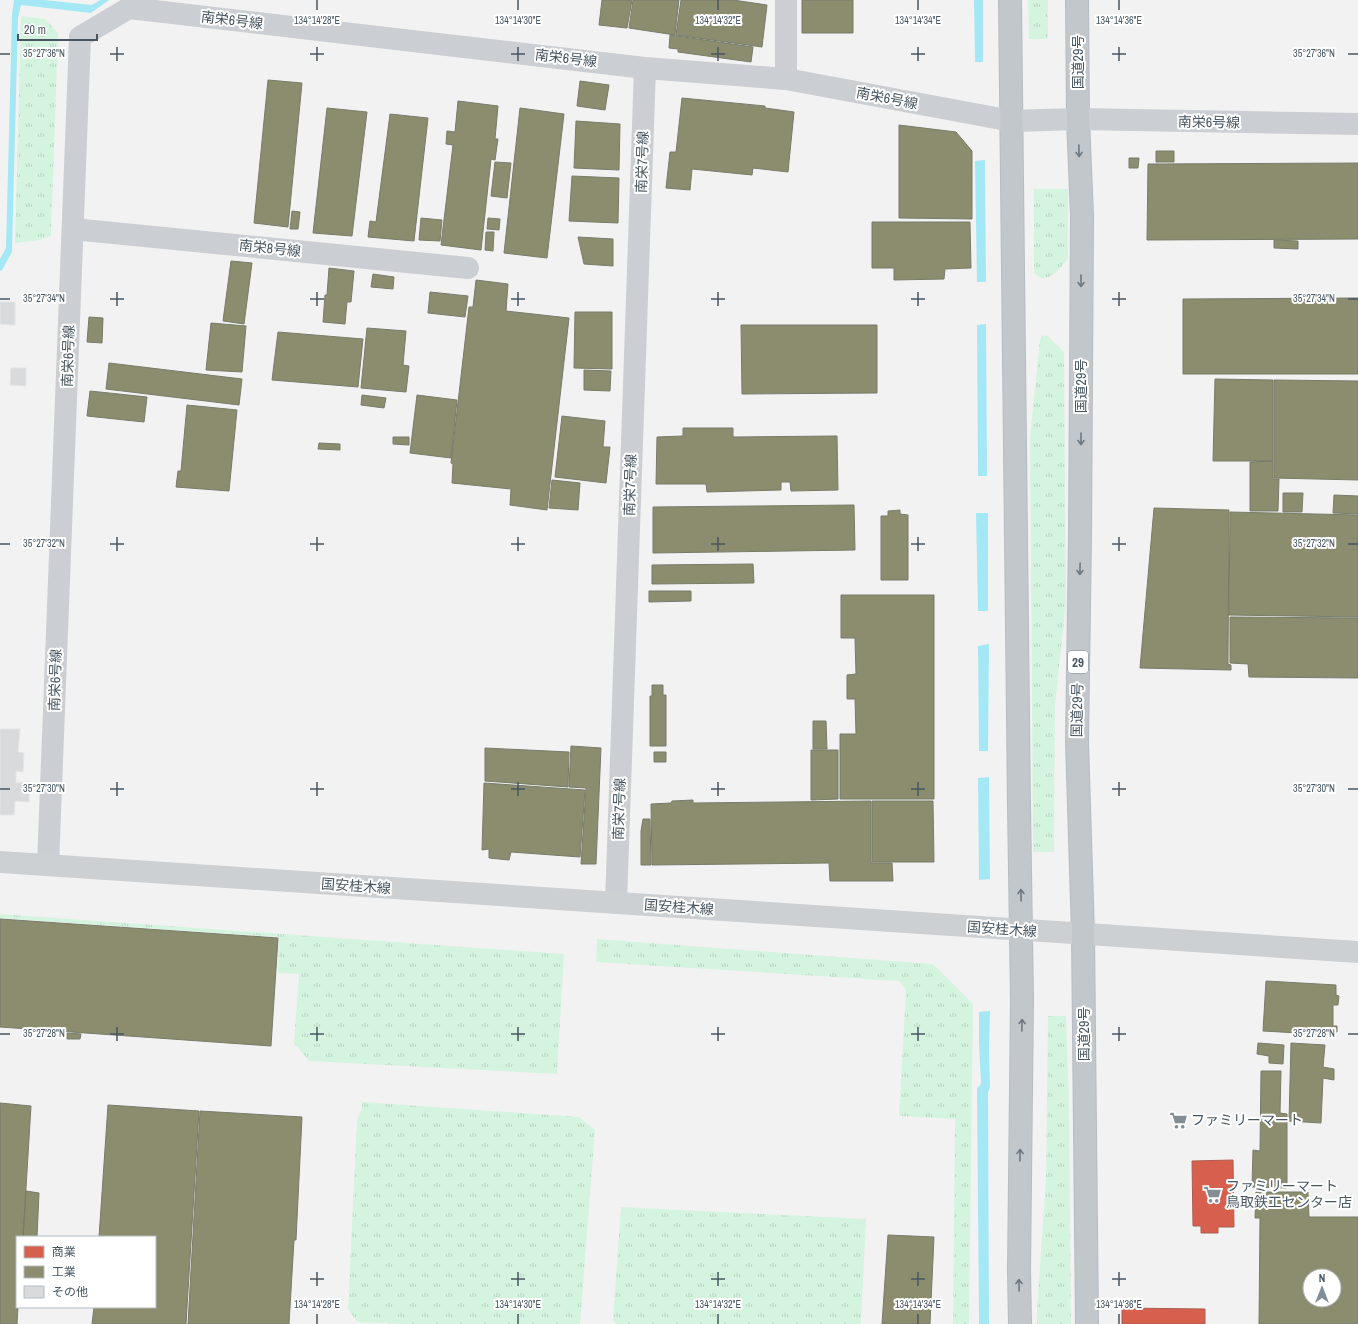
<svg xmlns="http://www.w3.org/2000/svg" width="1358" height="1324" font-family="'Archivo Narrow','Noto Sans JP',sans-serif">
<defs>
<pattern id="grass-tufts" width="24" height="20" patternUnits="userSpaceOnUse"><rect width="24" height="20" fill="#d5f4df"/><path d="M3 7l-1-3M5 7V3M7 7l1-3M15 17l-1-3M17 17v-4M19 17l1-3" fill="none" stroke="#b8d3c2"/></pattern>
</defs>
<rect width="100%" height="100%" fill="#f3f2f2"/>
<path fill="url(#grass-tufts)" d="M1028,0H1048V39H1029Z
M21,16L45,19L58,33L51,236L40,240L15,243Z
M1034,189H1068V259C1063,265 1053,277 1045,278C1040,279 1037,275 1034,273Z
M1042,335L1049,337L1064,352L1066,602L1055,705L1054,852H1033L1030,436L1040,340Z
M0,914L564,954L557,1074L309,1061L294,1043L299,974L278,973L279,937L0,918Z
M597,939L933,964L973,1004L969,1324H953L955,1119L899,1116L906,990L899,981L596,962Z
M1048,1016H1066L1069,1103L1071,1324H1037V1310L1046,1178Z
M362,1102L579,1117L595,1130L580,1324H402L357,1322L348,1309L357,1120L362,1108Z
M621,1207L866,1219L861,1324H616L613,1320Z"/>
<path fill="#a5e8f5" d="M14,0H44L92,5L100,0H109L91,13L21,5L18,18L12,252L2,270L0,271V259L6,248L12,15Z
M974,0H983V62H975Z
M985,160L986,282H977L975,161Z
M986,324L987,476H978L977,325Z
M976,513H988V611H978Z
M989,644L988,751H979L978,646Z
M989,777L990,879L979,880L978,778Z
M990,1011L989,1051L990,1088L988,1092L989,1324H979L977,1088L981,1084L979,1043V1012Z"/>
<path fill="#d6604d" stroke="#ab5d53" d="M1233,1160L1234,1227H1218V1233H1201V1226H1193L1192,1161Z
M1122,1308L1205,1309V1324H1122Z"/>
<path fill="#8c8c6e" stroke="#777c6a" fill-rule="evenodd" d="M602,0H632L627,28L599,25Z
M633,0H679L675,35L629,28Z
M681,0H733L767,5L762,47L676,35Z
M802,0H853V33H802Z
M670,35L753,47L751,62L678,52V49L669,48Z
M268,80L302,83L288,227L254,223Z
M580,81L609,85L605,110L577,106Z
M682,98L765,106V108L794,112L788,172L753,168L752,175L692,169L690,190L666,188L670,152H676Z
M458,101L498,106L495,139H498L495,160L491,159L481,250L441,245L453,145L446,144L447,131L455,132Z
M327,108L367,112L352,236L313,233Z
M520,108L564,114L547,258L504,253Z
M390,114L428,118L414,241L368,237L370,221L376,222Z
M576,121L620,124L619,170L574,168Z
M899,125L956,132L972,151V219L899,218Z
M1156,151H1174V162H1156Z
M1129,158H1139L1138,168H1129Z
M495,162L511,163L507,198L491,196Z
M1358,163V239L1147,240L1148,164Z
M572,176L619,178L618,223L569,221Z
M292,211L300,212L298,229H290Z
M421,218L442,220L440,241L419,240Z
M488,218L500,219L499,230L487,229Z
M872,222H970L971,268L945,269L944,279L894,280V268H872Z
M486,232H494L493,251L485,250Z
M578,237L613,239V266L584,264Z
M1274,240L1298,241V249L1274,248Z
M231,261L252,263L244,324L223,321Z
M329,268L354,271L351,302H347L345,324L323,322L325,295H327Z
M373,274L394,277L393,289L371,287Z
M476,280L508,284L506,311L569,318L547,510L510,505L511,489L452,483L453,464L451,463L469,307H473Z
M430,292L468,296L465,317L428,313Z
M1358,298V374H1183V299Z
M575,312H612V369L574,368Z
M89,317L103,318L102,343L87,342Z
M211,323L246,326L242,372L206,370Z
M741,325H877V393L742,394Z
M367,328L406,331L403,365L409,366L406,392L361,388Z
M278,332L363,339L358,387L272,380Z
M109,363L242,379L239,405L106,389Z
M584,370L611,371L610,391L584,390Z
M1215,379L1273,380V461H1213Z
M1274,380L1358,381V480L1274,478Z
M90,391L147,397L144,422L87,416Z
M362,395L386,398L384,408L361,405Z
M417,395L457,400L451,458L410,453Z
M187,405L237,410L229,491L176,487L178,471H181Z
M562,416L605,421L603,447H610L606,483L555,477Z
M683,428H733V437L837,436L838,490L791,491L790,482H781V490L707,492L706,484H656L657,437L683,436Z
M393,437H409V445L393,444Z
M319,443L340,444V450L318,449Z
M1273,461V479H1279L1278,511H1250V462Z
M552,480L580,483L578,510L549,508Z
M1283,493H1303L1302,512H1283Z
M1334,495L1358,496V514L1333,513Z
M854,505L855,550L653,553V507Z
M1154,508L1229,510L1228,664L1231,665V670L1140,668Z
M900,510V514L908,515V580H881V516H888V511Z
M1230,512L1358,515V617L1229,615Z
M753,564L754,583L652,584V565Z
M649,591H691V601L649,602Z
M841,595H934V799H840V734H856L855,699H847V675L856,674L855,638H841Z
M1230,617L1358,618V678L1249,677L1248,664L1230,663Z
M652,685H663V695H666V746H650V696H652Z
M813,721H826L827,749H813Z
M571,746L601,748L596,864H581L586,788L569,787Z
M485,748L569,752L568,787L485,781Z
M811,750H838V799L811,800Z
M654,752H666V762H654Z
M484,783L585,790L580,857L511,852L509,860L489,858V849L482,850Z
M693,800V803L871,801V863H892L893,881H830L829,863L652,865L651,804L671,803L672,801Z
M872,801H933L934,862H872Z
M643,819H650L651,865H641V831Z
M0,919L278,938L271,1046L0,1027Z
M1266,981L1336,985V995L1339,996L1338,1005H1333V1026H1337V1032H1334V1035L1263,1031Z
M67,1033L81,1034L80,1039H67Z
M1258,1043L1284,1045L1283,1064L1269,1063V1056L1257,1054Z
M1291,1043L1325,1045L1323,1067L1334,1069V1080L1323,1078L1321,1123L1289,1121Z
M1261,1071H1281L1280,1113L1287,1114V1188L1252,1187L1253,1150L1260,1151Z
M0,1103L31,1106L23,1237H17V1307H18L17,1324H0Z
M108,1105L199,1111L186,1324H92L94,1307H155V1237H99Z
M200,1111L302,1117L296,1240H294L289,1324H188Z
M26,1191L39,1193L37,1237H23Z
M1256,1192H1308L1309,1217H1358V1324H1259L1260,1218H1255ZM1310,1276H1334V1300H1310Z
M888,1235L934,1237L930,1324H882Z"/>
<path fill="#d9dadb" stroke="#e4e4e5" d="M0,302H15V325L0,324Z
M11,368H26V386L10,385Z
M0,729H20L18,752L24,753L23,772L16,771V783L29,782V802L15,801L14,815H0Z"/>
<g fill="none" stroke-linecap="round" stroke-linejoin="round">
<defs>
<path id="trunk" d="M1010,0L1019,806L1022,999L1019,1271L1020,1324
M1077,0L1078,119L1082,216L1080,537L1077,742L1083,934L1087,1324"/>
</defs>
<use href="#trunk" stroke="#b6bcc3" stroke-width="24"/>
<path stroke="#cbced2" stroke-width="22" d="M786,0V79
M73,229L468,268
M48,865L80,37L129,8L645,68L786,79L1012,121L1078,119L1358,124
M616,903L645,68"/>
<path stroke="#cdd0d3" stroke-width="22" d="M0,862L1358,952"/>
<use href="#trunk" stroke="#c2c7cc" stroke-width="22"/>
</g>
<defs><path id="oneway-shaft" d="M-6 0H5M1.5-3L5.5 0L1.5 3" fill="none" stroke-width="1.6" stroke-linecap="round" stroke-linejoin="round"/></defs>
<g stroke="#6c7881">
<use href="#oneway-shaft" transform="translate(1079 151) rotate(88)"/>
<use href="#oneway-shaft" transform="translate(1081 281) rotate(90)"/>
<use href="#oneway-shaft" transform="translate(1081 439) rotate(90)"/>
<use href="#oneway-shaft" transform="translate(1080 569) rotate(91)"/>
<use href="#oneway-shaft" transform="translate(1021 895) rotate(-91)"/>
<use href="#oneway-shaft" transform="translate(1022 1025) rotate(-89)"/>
<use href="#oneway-shaft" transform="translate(1020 1155) rotate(-89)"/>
<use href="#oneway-shaft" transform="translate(1019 1285) rotate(-91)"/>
</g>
<path fill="none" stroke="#475661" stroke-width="1.5" d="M317,0V10M518,0V10M718,0V10M918,0V10M1119,0V10M117,47V61M317,47V61M518,47V61M718,47V61M918,47V61M1119,47V61M0,54H10M110,54H124M310,54H324M511,54H525M711,54H725M911,54H925M1112,54H1126M1348,54H1358M117,292V306M317,292V306M518,292V306M718,292V306M918,292V306M1119,292V306M0,299H10M110,299H124M310,299H324M511,299H525M711,299H725M911,299H925M1112,299H1126M1348,299H1358M117,537V551M317,537V551M518,537V551M718,537V551M918,537V551M1119,537V551M0,544H10M110,544H124M310,544H324M511,544H525M711,544H725M911,544H925M1112,544H1126M1348,544H1358M117,782V796M317,782V796M518,782V796M718,782V796M918,782V796M1119,782V796M0,789H10M110,789H124M310,789H324M511,789H525M711,789H725M911,789H925M1112,789H1126M1348,789H1358M117,1027V1041M317,1027V1041M518,1027V1041M718,1027V1041M918,1027V1041M1119,1027V1041M0,1034H10M110,1034H124M310,1034H324M511,1034H525M711,1034H725M911,1034H925M1112,1034H1126M1348,1034H1358M317,1272V1286M518,1272V1286M718,1272V1286M918,1272V1286M1119,1272V1286M310,1279H324M511,1279H525M711,1279H725M911,1279H925M1112,1279H1126M317,1314V1324M518,1314V1324M718,1314V1324M918,1314V1324M1119,1314V1324"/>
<defs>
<symbol id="supermarket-bare" viewBox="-9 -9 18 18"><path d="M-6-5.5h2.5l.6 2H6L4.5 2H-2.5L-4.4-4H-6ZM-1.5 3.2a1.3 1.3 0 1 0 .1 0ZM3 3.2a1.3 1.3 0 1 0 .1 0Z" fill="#838d94" stroke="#fff" stroke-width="2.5" paint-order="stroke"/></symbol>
</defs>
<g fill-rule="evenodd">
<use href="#supermarket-bare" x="1166" y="1108" width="25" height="25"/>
<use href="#supermarket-bare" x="1200" y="1182" width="25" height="25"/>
</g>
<g text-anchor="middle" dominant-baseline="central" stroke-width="4" stroke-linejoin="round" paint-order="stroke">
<rect fill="#fff" stroke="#7e8990" stroke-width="1" x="1068" y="651" width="20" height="22" rx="3"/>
<g font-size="13" font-weight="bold" fill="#475661">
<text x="1078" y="662">29</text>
</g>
<g font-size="14" fill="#475661" stroke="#fff">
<text transform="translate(232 20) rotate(7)">南栄6号線</text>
<text transform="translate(566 58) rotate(7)">南栄6号線</text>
<text transform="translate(1078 62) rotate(-90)">国道29号</text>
<text transform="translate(887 98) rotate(11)">南栄6号線</text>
<text transform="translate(1209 122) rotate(1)">南栄6号線</text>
<text transform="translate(642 162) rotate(-88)">南栄7号線</text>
<text transform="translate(270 248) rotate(6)">南栄8号線</text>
<text transform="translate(68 356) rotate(-88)">南栄6号線</text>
<text transform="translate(1081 386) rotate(-90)">国道29号</text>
<text transform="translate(630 485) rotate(-88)">南栄7号線</text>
<text transform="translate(55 680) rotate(-88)">南栄6号線</text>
<text transform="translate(1077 710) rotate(-89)">国道29号</text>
<text transform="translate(619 809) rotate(-88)">南栄7号線</text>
<text transform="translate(356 886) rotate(4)">国安桂木線</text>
<text transform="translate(679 907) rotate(4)">国安桂木線</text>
<text transform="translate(1002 929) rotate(4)">国安桂木線</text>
<text transform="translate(1084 1034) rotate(-90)">国道29号</text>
</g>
<g font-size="14" fill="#475661" stroke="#fff" text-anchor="start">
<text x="1191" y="1120">ファミリーマート</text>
<text x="1226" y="1186">ファミリーマート<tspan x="1226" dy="16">鳥取鉄工センター店</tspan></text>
</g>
</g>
<g font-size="10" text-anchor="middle" fill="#475661" stroke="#fff" stroke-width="4" stroke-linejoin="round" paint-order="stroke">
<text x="317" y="24">134°14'28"E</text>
<text x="518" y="24">134°14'30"E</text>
<text x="718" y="24">134°14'32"E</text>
<text x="918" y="24">134°14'34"E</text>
<text x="1119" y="24">134°14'36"E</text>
<text x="44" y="57">35°27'36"N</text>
<text x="1314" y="57">35°27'36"N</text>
<text x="44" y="302">35°27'34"N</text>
<text x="1314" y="302">35°27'34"N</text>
<text x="44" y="547">35°27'32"N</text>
<text x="1314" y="547">35°27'32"N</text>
<text x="44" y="792">35°27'30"N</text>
<text x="1314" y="792">35°27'30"N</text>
<text x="44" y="1037">35°27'28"N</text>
<text x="1314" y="1037">35°27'28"N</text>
<text x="317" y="1308">134°14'28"E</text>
<text x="518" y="1308">134°14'30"E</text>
<text x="718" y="1308">134°14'32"E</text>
<text x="918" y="1308">134°14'34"E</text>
<text x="1119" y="1308">134°14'36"E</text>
</g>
<rect x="16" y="1236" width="140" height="72" fill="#ffffff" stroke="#b5bbc0"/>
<rect x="24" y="1246" width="20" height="12" fill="#d6604d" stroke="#b5bbc0"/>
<text x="52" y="1256" font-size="12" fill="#475661">商業</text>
<rect x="24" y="1266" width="20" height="12" fill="#8c8c6e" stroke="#b5bbc0"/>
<text x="52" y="1276" font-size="12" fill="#475661">工業</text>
<rect x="24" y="1286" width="20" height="12" fill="#d9dadb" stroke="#b5bbc0"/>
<text x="52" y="1296" font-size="12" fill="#475661">その他</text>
<g transform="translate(1322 1288)"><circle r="19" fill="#ffffff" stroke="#b5bbc0"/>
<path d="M0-3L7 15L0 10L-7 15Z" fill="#838d94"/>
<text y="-6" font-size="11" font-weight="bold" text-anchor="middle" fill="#475661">N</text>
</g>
<path d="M18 34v6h79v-6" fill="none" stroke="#475661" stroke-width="2"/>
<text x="24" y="34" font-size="12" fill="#475661" stroke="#ffffff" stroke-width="3" paint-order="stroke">20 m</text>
</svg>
